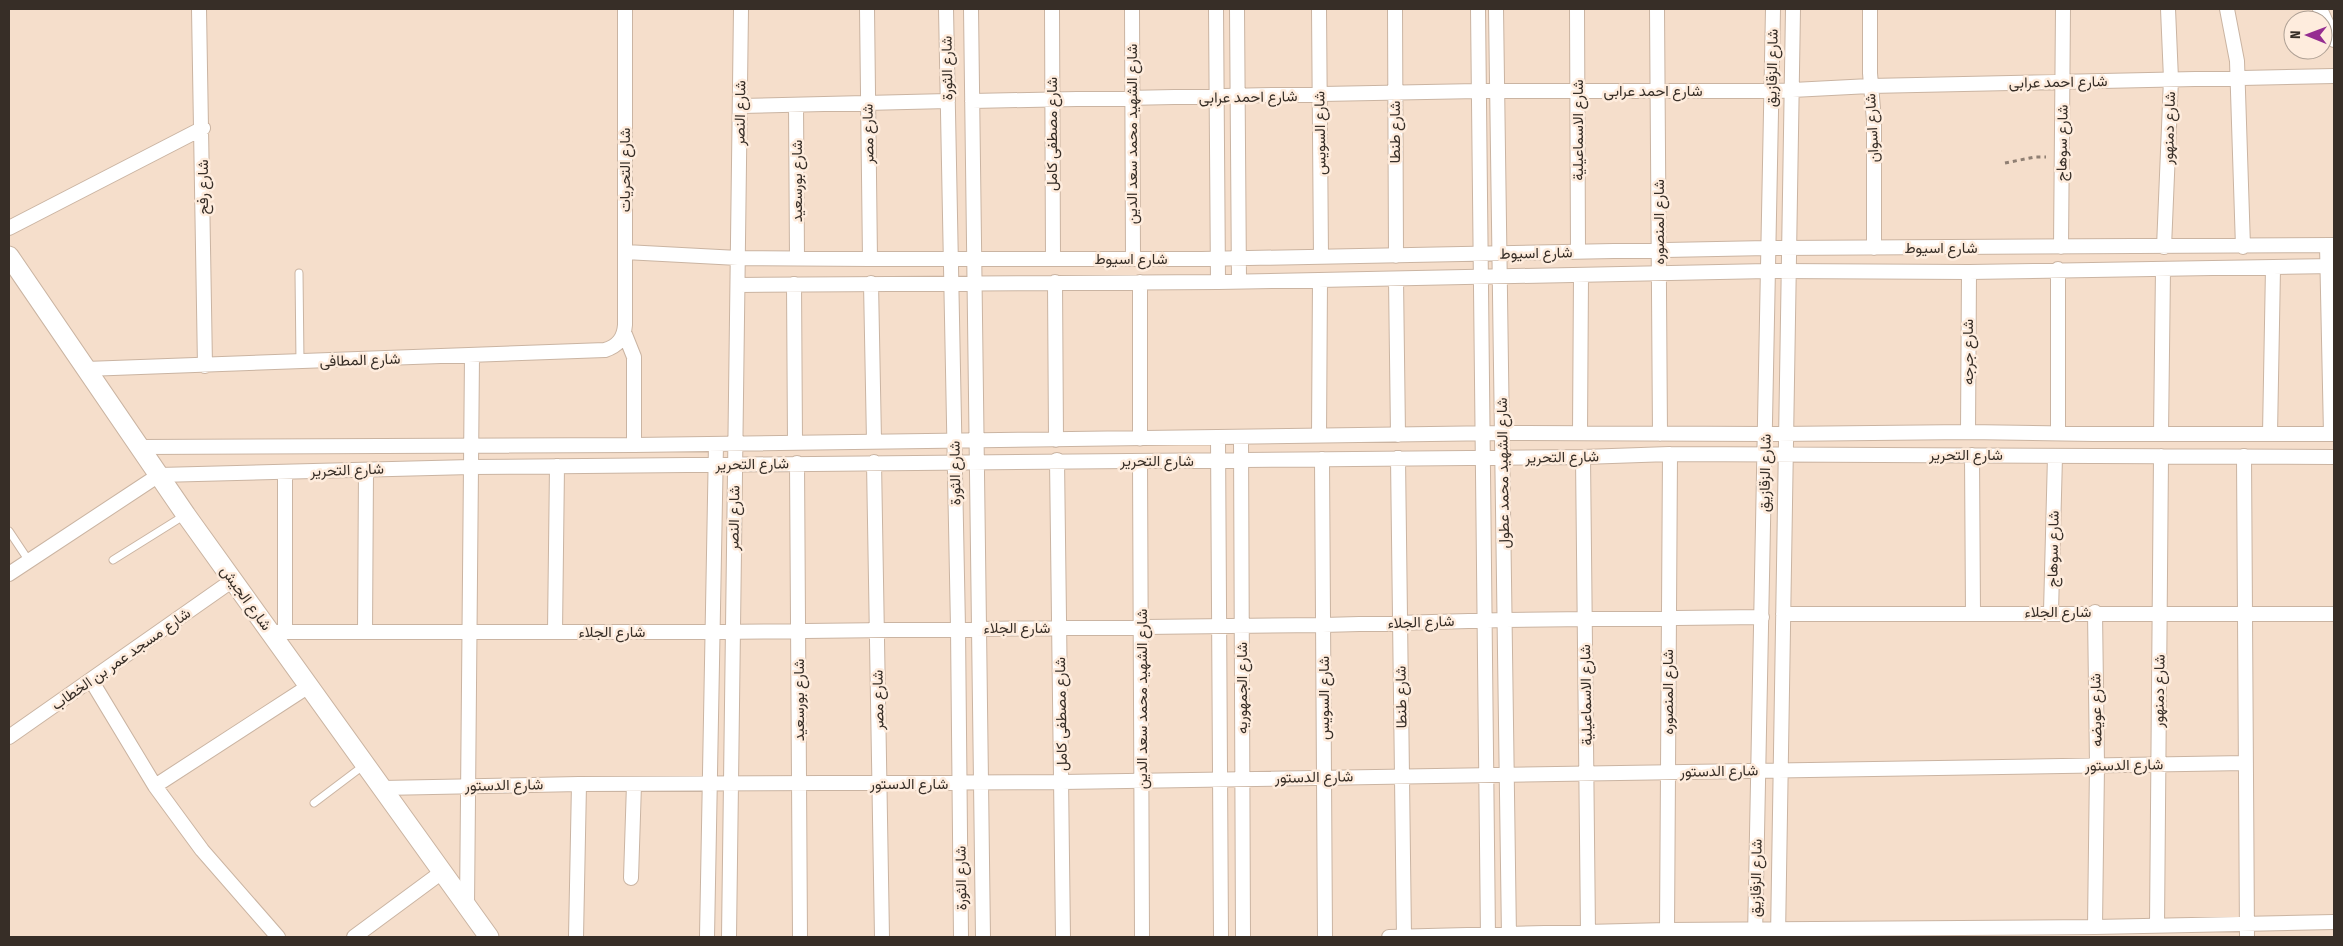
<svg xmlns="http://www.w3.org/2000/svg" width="2343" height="946" font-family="'Fira Sans Condensed',Vazirmatn,sans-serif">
<rect width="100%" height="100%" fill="#f5decb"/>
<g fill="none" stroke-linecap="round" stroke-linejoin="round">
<defs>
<path id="service" d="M299,273L300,362
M9,531L29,561
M113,560L185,515
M314,803L363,766"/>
<path id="minor" d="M199,9L205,366
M867,9L870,259
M946,9L958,628L961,937
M971,9L983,937
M1052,9L1053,259
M1132,9L1133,259
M1216,9L1218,282
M1237,9L1239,282
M1319,9L1321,257
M1395,9L1396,256
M1478,9L1488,937
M1496,9L1509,937
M1577,9L1578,252
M1657,9L1660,434
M1870,9V73L1874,121V248
M2227,9L2237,61L2243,247
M2320,9L2334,40
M972,101L1478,91H1771L1870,86L2334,76
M796,105L797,258
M740,106L948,101
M9,228L203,128
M2327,245L2331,434
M2061,247L2063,9
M2164,247L2171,79L2168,9
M625,252L738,258L870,259H1201L1768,248L2334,245
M1396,279L1398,435
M1055,282L1056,440
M871,283L874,441
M794,284L795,442
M738,285L1218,282L1768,271L1969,272L2334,266
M624,332L634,357V445
M86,369L605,350C618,346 624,338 625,325V9
M1968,432L1969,272
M1580,433L1581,275
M2058,433V269
M2161,434L2163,269
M2270,434L2273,268
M1319,436L1320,280
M1218,438L1221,937
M1241,438L1243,937
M1140,439V282
M140,447L634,445L1502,433L1766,434L1968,432L2094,434H2334
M1972,455L1973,613
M2244,456L2247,937
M1583,457L1588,933
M1398,458L1404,937
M1322,459L1325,937
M1057,460L1063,937
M1140,461L1142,937
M874,462L882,937
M797,463L800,937
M285,472V632
M9,574L159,475L471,467L1583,457L1670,454L2334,457
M2051,612L2055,456
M2095,612L2097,765L2095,927
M1783,614H2334
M271,632H712L1323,625L1505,620L1762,617
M365,632L366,470
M555,632L557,466
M91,680L155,786L202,850L278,937
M9,737L233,580
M155,786L309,686
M382,788L579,784L1062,782L2246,763
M631,878L634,784
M467,907L472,356
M2157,926L2161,456
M1667,930L1670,454
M354,937L442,872
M576,937L579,784
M707,937L716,444
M729,937L741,9
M1389,937L1667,930L2095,927L2334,922
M1755,937L1773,9
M1778,937L1793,9"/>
<path id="secondary" d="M9,256L186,515L489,937"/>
</defs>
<use href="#service" stroke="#cab4a2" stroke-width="9"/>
<use href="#minor" stroke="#cab4a2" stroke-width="16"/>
<use href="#secondary" stroke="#cab4a2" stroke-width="21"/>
<path stroke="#8f7f73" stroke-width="3" stroke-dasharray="4 4" stroke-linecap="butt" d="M2005,163L2035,157H2046"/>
<use href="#service" stroke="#fff" stroke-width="7"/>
<use href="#minor" stroke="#fff" stroke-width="14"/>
<use href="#secondary" stroke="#fff" stroke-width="19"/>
</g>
<g text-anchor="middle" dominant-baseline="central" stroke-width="5" stroke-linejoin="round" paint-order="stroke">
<g font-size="15" fill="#372e27" stroke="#feecdd">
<text transform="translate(947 68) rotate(-91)">شارع الثورة</text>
<text transform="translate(1772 68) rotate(-89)">شارع الزقازيق</text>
<text transform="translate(2058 82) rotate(-1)">شارع احمد عرابى</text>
<text x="1653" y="91">شارع احمد عرابى</text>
<text transform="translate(1248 97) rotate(-1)">شارع احمد عرابى</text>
<text transform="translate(740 113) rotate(-89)">شارع النصر</text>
<text transform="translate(1872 128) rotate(-93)">شارع اسوان</text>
<text transform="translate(2169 128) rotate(-88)">شارع دمنهور</text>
<text transform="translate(1578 130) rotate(-90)">شارع الاسماعيلية</text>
<text transform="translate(1395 132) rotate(-90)">شارع طنطا</text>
<text transform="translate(1320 133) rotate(-91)">شارع السويس</text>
<text transform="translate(868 134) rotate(-91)">شارع مصر</text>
<text transform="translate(1052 134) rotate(-90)">شارع مصطفى كامل</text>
<text transform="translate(1132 134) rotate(-90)">شارع الشهيد محمد سعد الدين</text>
<text transform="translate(2062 143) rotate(-89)">شارع سوهاج</text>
<text transform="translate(625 170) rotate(-90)">شارع التحريات</text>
<text transform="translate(797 181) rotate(-90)">شارع بورسعيد</text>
<text transform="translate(203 187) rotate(-90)">شارع رفح</text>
<text transform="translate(1659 222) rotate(-90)">شارع المنصوره</text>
<text x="1941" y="248">شارع اسيوط</text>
<text transform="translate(1536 253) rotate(-1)">شارع اسيوط</text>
<text x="1131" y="259">شارع اسيوط</text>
<text transform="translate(1968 352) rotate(-90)">شارع جرجه</text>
<text transform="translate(360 360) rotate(-2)">شارع المطافى</text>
<text x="1966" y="455">شارع التحرير</text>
<text transform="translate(1562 457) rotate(-1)">شارع التحرير</text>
<text x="1157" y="461">شارع التحرير</text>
<text transform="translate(752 464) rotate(-1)">شارع التحرير</text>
<text transform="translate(347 470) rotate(-2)">شارع التحرير</text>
<text transform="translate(955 473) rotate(-91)">شارع الثورة</text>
<text transform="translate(1503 473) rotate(-91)">شارع الشهيد محمد عطول</text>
<text transform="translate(1765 473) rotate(-89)">شارع الزقازيق</text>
<text transform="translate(734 518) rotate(-89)">شارع النصر</text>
<text transform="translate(2053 549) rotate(-89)">شارع سوهاج</text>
<text transform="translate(246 598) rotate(54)">شارع الجيش</text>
<text x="2058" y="612">شارع الجلاء</text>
<text transform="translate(1421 622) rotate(-2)">شارع الجلاء</text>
<text x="1017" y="628">شارع الجلاء</text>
<text x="612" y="632">شارع الجلاء</text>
<text transform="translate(121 659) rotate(-35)">شارع مسجد عمر بن الخطاب</text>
<text transform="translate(1242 688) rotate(-90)">شارع الجمهوريه</text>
<text transform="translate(2159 691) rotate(-89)">شارع دمنهور</text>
<text transform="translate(1668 692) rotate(-90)">شارع المنصوره</text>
<text transform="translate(1586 695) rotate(-91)">شارع الاسماعيلية</text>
<text transform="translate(1401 697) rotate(-91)">شارع طنطا</text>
<text transform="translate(1324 698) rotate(-90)">شارع السويس</text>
<text transform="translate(1142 699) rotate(-90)">شارع الشهيد محمد سعد الدين</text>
<text transform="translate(799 700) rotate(-90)">شارع بورسعيد</text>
<text transform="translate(878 700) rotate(-91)">شارع مصر</text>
<text transform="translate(2096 710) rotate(-91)">شارع عويضه</text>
<text transform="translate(1061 714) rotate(-91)">شارع مصطفى كامل</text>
<text transform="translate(2124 765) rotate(-1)">شارع الدستور</text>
<text transform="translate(1719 771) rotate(-1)">شارع الدستور</text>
<text transform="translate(1314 777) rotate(-1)">شارع الدستور</text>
<text x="909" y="784">شارع الدستور</text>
<text transform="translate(504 785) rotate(-1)">شارع الدستور</text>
<text transform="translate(961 878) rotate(-91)">شارع الثورة</text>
<text transform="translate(1756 878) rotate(-89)">شارع الزقازيق</text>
</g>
</g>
<rect width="2343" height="946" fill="none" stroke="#372e27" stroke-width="20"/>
<g transform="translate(2308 35) rotate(271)"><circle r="24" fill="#feecdd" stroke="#aea094"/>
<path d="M0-4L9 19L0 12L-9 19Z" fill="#952d91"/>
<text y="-8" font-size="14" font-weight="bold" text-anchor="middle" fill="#372e27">N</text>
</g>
</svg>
